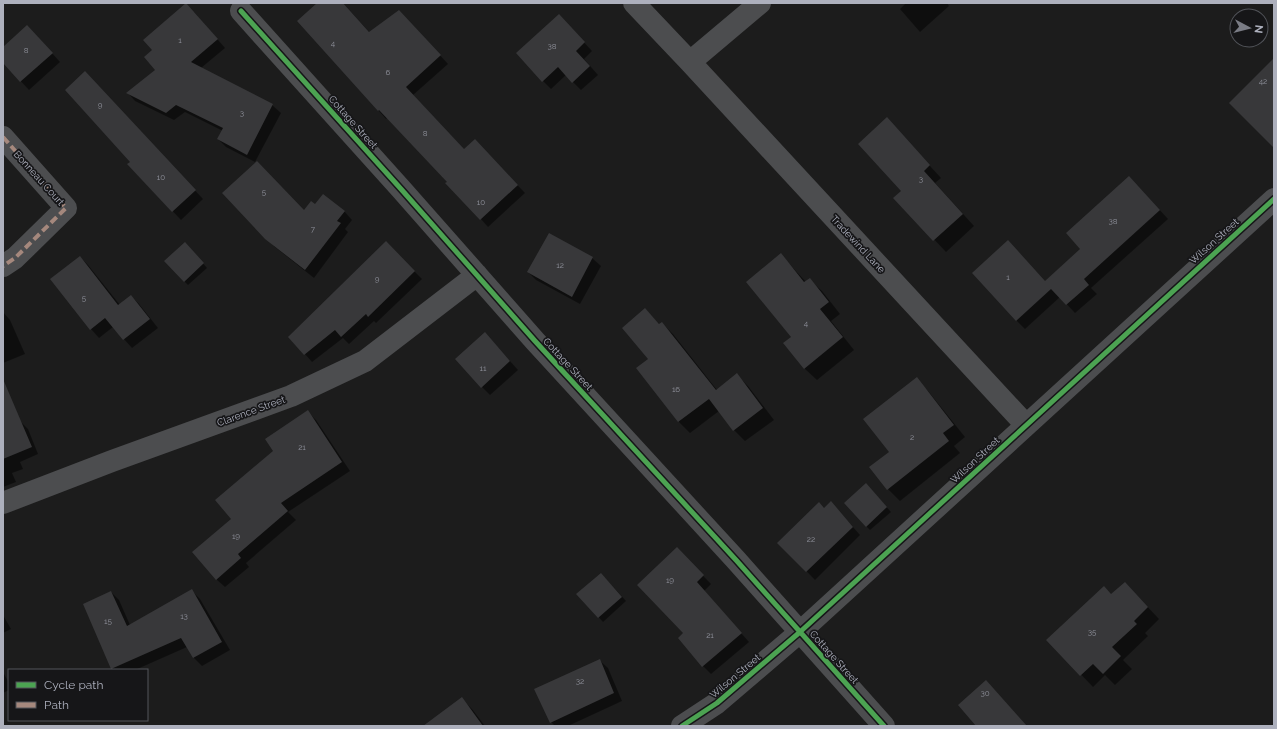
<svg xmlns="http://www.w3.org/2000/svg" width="1277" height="729" font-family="Raleway,sans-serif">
<rect width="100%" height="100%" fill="#1c1c1c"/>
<path fill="#0007" d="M319,3H343L370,33L407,19L448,64L413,95L464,150L483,149L525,193L488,227L448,182L387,118L386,119L379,111L299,21Z
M906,3H947L949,6L920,32L900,9Z
M194,12L225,48L201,68L272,105L281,113L255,162L226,147L218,139L223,131L185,112L174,120L135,101L128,93L156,70Z
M567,24L592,51L584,59L598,75L581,90L566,75L551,89L543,81Z
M35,34L60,62L29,90L3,62V48Z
M93,81L203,199L181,220L128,164L131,162Z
M898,131L941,178L935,183L974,226L946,252L895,198L902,191Z
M1137,185L1168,219L1091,288L1097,294L1075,313L1060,297L1025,329L1016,320L1045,282L1081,249Z
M315,205L344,211L352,220L345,229L348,232L314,278L275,247L266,238L304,211Z
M386,243L422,279L376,323L374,321L349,344L343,338L312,362L290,337Z
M189,247L207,268L188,285L184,281Z
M781,255L806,282L810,280L822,291L840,314L831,321L854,350L817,380L805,369L784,344L793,337Z
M80,257L88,265L120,305L131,296L139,304L158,328L132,348L113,327L99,338L91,329L51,279Z
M592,258L601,266L580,304L536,280L528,272Z
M645,309L660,325L662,323L673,334L717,390L737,375L748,386L774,420L745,441L734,430L719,411L690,433L679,422L637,368L649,359Z
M3,312L10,320L25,354L3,363Z
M493,342L518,370L490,395L482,387Z
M916,379L928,391L965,437L954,446L960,453L900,501L888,489L891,452Z
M307,411L316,420L350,471L288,512L296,520L246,563L249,567L225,587L216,579L233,519Z
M21,422L28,429L38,454L20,462L23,469L12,473L16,482L3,487V429Z
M870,489L891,512L870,530L866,526Z
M831,502L860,535L815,580L779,543L824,509Z
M676,548L711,584L704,591L749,642L711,674L703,666L685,633Z
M605,578L626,601L603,622L578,594Z
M1125,583L1159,619L1145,633L1148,636L1123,660L1132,669L1115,685L1105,675L1093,687L1048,640L1112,596Z
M192,591L200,599L230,650L202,666L194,658L187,647L135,670H114L112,668L111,592L119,600L130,625Z
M3,615L11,629L3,633Z
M599,660L608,668L622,701L568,726H555L551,722Z
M3,672L9,683V690L3,693Z
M462,699L472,709L485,726H434Z"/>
<path fill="#38383a" d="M186,3L218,39L191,62L273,104L247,155L217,139L223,128L176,105L166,113L126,93L155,70L144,57L152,50L143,40Z
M317,3H343L369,32L399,10L441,55L406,87L464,149L475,139L518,185L480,220L445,183L447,182L379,110L378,111L297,21Z
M559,14L585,42L576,51L590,66L572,83L558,67L542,82L516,53Z
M27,25L53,53L20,82L3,63V47Z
M1274,58V148L1229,103Z
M85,71L196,190L172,212L127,164L130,162L65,90Z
M887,117L930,165L924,171L963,214L933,241L893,198L901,191L858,144Z
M257,161L304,210L311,201L315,204L323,194L345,211L337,221L341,223L305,270L265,239L222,193Z
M1129,176L1160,210L1084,279L1089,285L1066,305L1051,289L1016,321L972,273L1008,240L1045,281L1080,249L1066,233Z
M549,233L593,257L572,297L527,272Z
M386,241L415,271L368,317L366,314L341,337L335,330L304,355L288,337Z
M185,242L204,263L184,282L164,261Z
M781,253L804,282L810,278L829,302L820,309L843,337L804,369L783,343L791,337L746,282Z
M80,256L118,305L131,295L150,319L123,340L105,318L90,330L50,279Z
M645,308L659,324L662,322L716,390L737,373L763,408L733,431L709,399L678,422L636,368L648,359L622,328Z
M485,332L510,361L481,388L455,359Z
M917,377L954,425L943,433L949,441L887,490L869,467L889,452L863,419Z
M3,379L32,447L3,459Z
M308,410L342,462L281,503L288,511L238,554L241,558L216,580L192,552L231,519L215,500L273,451L265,439Z
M866,483L887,507L866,527L844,503Z
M831,501L853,527L806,572L777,543L819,502L824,508Z
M677,547L704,575L697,582L742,633L702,667L678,638L683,633L637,585Z
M601,573L622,597L598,618L576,594Z
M1125,582L1148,607L1134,621L1137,624L1112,647L1121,656L1103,674L1093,664L1080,676L1046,640L1104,586L1111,594Z
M192,589L222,642L193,658L181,638L111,669L83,604L111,591L127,626Z
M600,659L614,693L550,723L534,689Z
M986,680L1027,726H976L958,705Z
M462,697L483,726H423Z"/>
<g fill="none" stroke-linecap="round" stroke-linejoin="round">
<path stroke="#4c4d4f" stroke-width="22" d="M634,3L690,62L1026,425
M241,11L401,189L535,341L736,560L884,726
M690,62L760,3
M3,137L66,208L15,258L3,266
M3,503L112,461L291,396L365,361L477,275
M682,726L717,703L800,632L1274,199"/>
<path stroke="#a5887d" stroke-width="4" stroke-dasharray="8 4" stroke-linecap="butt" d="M3,137L66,208L15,258L3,266"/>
<defs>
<path id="cycleway" d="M241,11L401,189L535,341L736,560L884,726
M682,726L717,703L800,632L1274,199"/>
</defs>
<use href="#cycleway" stroke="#161618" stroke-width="8"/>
<use href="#cycleway" stroke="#4ca352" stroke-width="5"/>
</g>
<g text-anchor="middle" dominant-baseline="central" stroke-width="3.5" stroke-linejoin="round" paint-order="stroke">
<g font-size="8" fill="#90929c">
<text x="180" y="40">1</text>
<text x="333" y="43">4</text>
<text x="552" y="46">38</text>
<text x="26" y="50">8</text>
<text x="388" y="72">6</text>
<text x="1263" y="81">42</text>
<text x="100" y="105">9</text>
<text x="242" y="113">3</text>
<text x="425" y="133">8</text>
<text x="161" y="177">10</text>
<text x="921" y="179">3</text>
<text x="264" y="192">5</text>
<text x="481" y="202">10</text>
<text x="1113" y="221">38</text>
<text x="313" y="229">7</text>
<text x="560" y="265">12</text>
<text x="1008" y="277">1</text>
<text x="377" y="279">9</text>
<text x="84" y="298">5</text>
<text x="806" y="323">4</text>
<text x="483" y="368">11</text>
<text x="676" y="389">16</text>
<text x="912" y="437">2</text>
<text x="302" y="447">21</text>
<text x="236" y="536">19</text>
<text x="811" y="539">22</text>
<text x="670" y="580">19</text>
<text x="184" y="616">13</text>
<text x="108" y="621">15</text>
<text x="1092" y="632">35</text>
<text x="710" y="635">21</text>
<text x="580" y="681">32</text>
<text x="985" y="693">30</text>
</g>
<g font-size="10" fill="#adb0bd" stroke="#161618">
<text transform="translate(353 122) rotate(48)">Cottage Street</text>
<text transform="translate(39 178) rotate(48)">Bonneau Court</text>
<text transform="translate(1214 241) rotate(-42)">Wilson Street</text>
<text transform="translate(858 244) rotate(47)">Tradewind Lane</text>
<text transform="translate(568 364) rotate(47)">Cottage Street</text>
<text transform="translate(251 411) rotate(-20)">Clarence Street</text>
<text transform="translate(975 460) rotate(-43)">Wilson Street</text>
<text transform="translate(834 657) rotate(48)">Cottage Street</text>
<text transform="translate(735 676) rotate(-40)">Wilson Street</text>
</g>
</g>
<rect width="1277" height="729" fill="none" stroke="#adb0bd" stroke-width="8"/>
<rect x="8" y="669" width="140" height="52" fill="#161618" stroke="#52545a"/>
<rect x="16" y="682" width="20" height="6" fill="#4ca352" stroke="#52545a"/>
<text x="44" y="689" font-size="12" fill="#adb0bd">Cycle path</text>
<rect x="16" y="702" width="20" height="6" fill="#a5887d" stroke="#52545a"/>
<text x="44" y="709" font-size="12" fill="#adb0bd">Path</text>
<g transform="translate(1249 28) rotate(97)"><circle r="19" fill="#161618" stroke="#52545a"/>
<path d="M0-3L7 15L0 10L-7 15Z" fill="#7a7c85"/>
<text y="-6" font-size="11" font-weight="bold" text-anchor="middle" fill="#adb0bd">N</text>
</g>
</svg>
